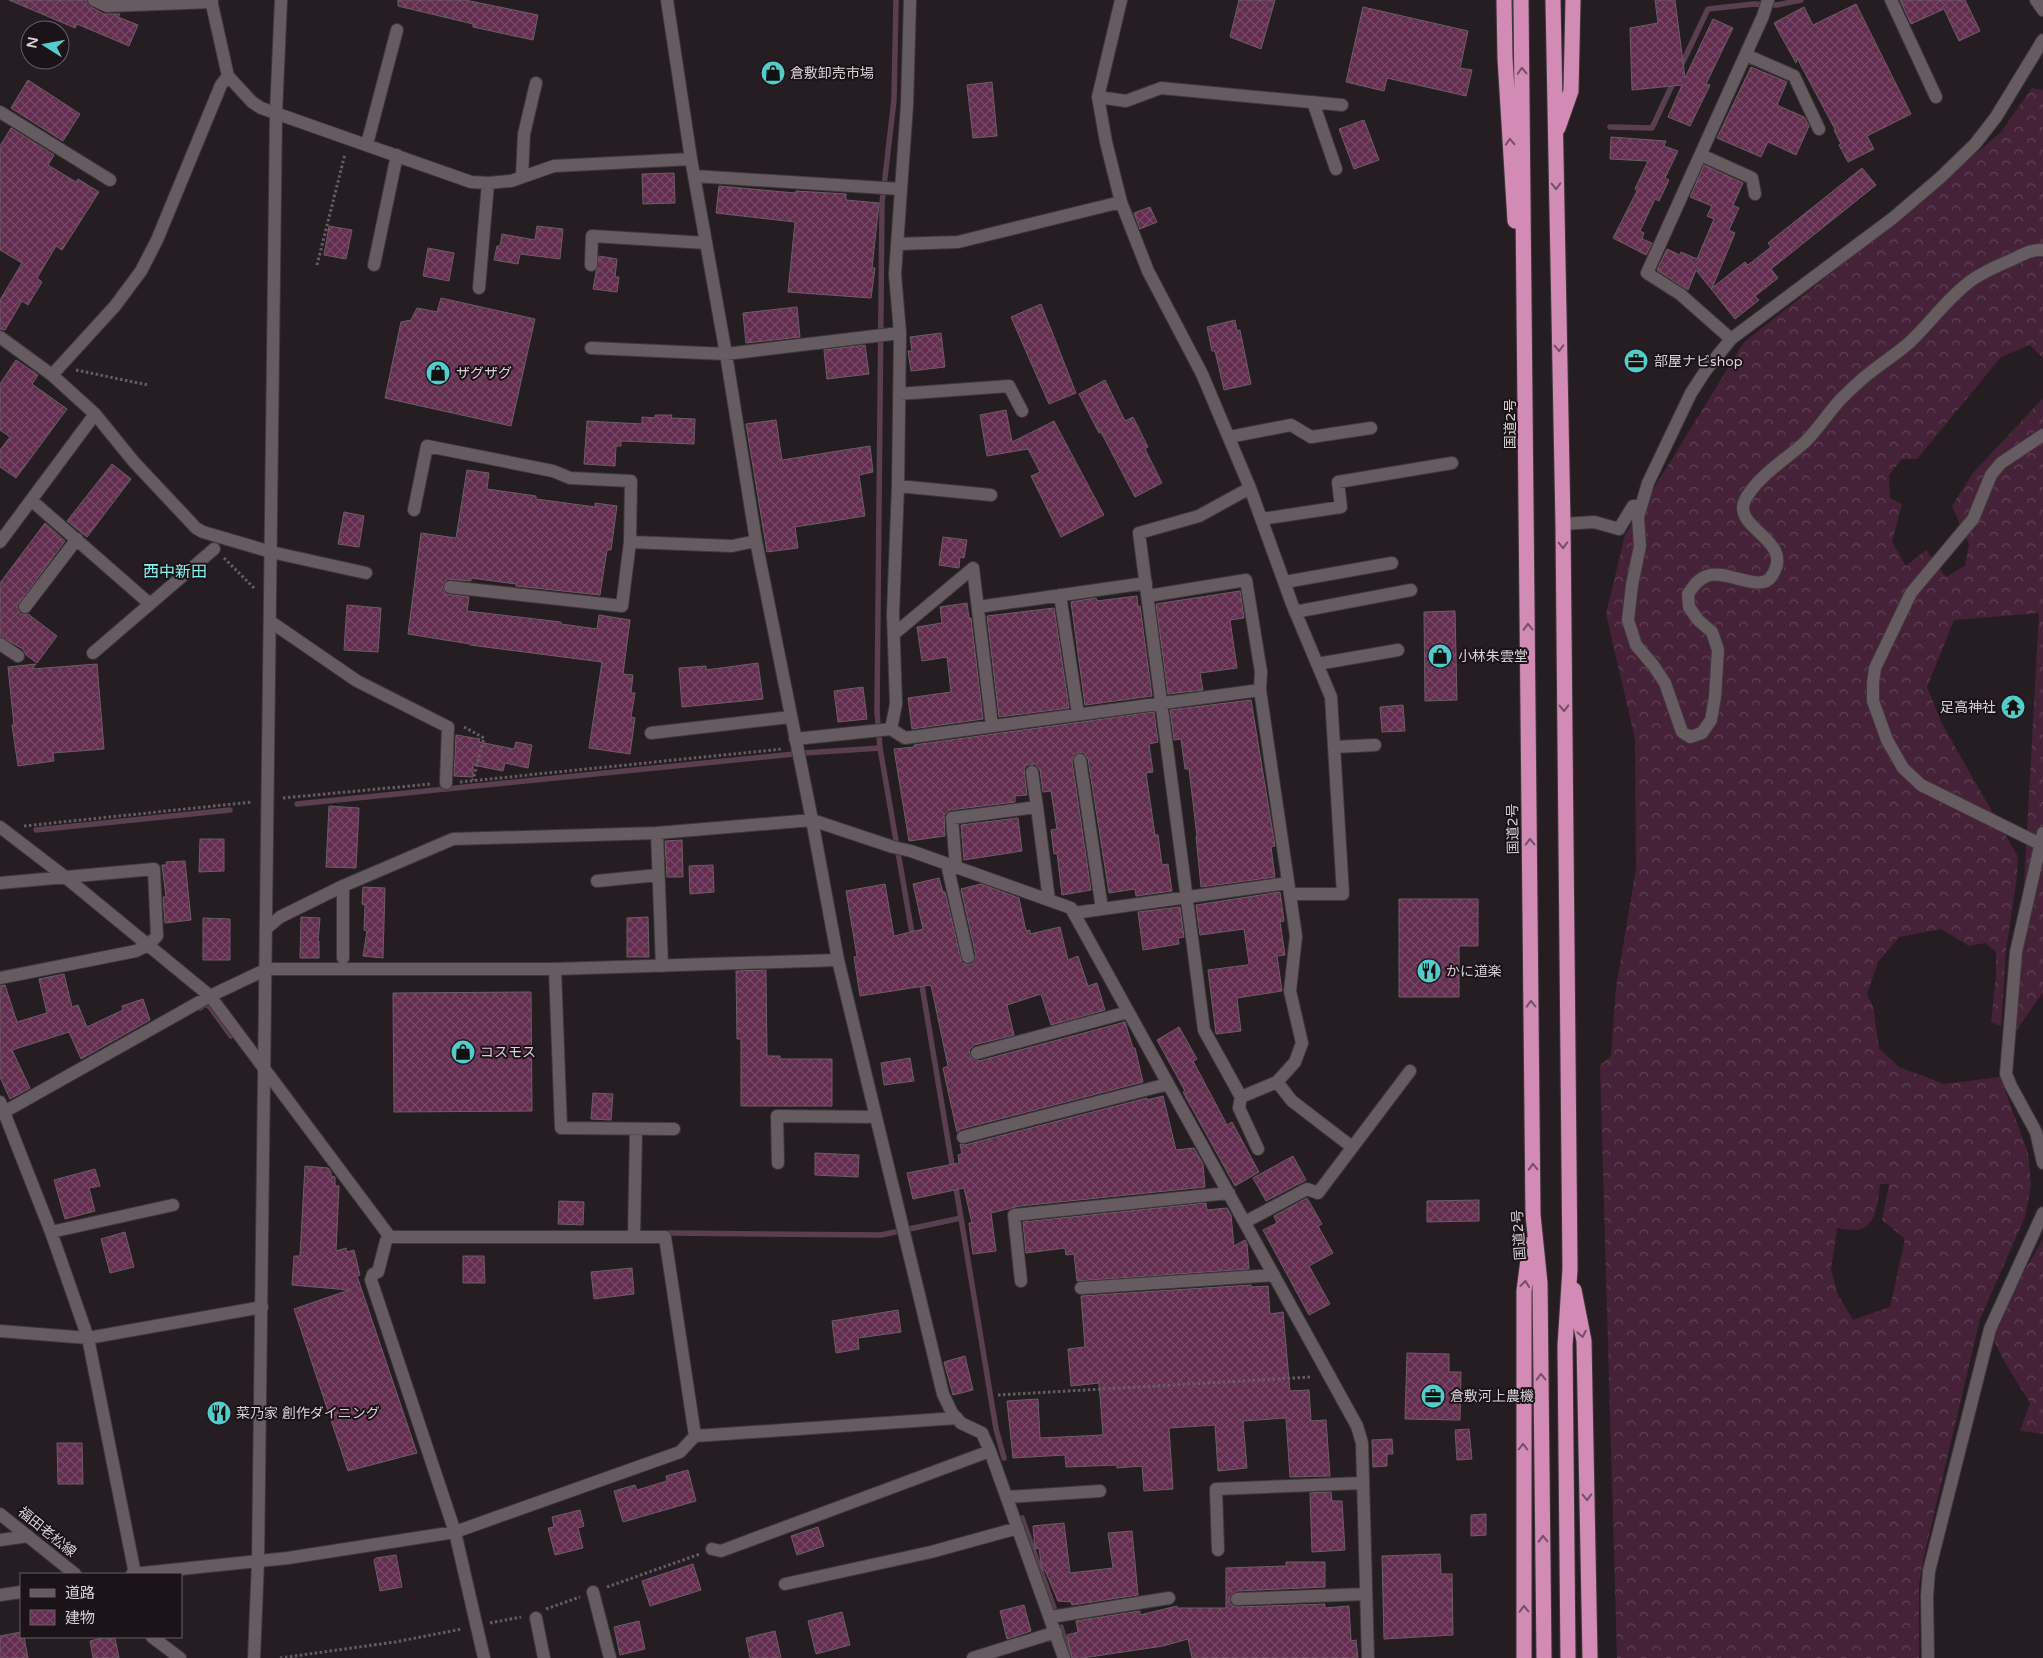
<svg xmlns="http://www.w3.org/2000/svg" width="2043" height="1658" font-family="'Varela Round','Noto Sans JP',sans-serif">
<defs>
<pattern id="forest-crowns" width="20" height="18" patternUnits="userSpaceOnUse" patternTransform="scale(1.25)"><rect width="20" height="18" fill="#462238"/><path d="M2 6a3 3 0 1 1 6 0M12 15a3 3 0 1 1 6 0" fill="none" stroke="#604154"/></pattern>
<pattern id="building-cross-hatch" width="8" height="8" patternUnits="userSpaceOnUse" patternTransform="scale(1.25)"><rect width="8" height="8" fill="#622d4e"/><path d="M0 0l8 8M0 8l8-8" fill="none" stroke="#784a67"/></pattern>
</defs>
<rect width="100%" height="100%" fill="#261d22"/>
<path fill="url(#forest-crowns)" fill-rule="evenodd" d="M2032,88L2043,90V358L2030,345L2001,357L1917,459H1902L1889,475L1890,498L1902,504L1892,542L1906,566L1926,550L1946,577L1965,566L1969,544L1952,506L1973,473L2043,398V992L2016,1031L2039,613L1954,620L1927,687L1942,724L2018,857L2017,876L2006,950L2001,1026L1991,1022L1996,977V952L1985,943L1969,946L1941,929L1899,937L1878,962L1867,994L1873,1007L1879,1048L1899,1067L1944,1084L2000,1077L2028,1153L2031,1185L2025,1217L1980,1319L1925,1552L1919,1584V1658H1617L1600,1065L1611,1056L1616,988L1636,868L1635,739L1606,614L1625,535L1744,342L1890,227L2001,132ZM1880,1184H1889L1882,1220L1905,1239L1890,1307L1853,1320L1838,1295L1831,1269L1837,1228C1844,1229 1854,1231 1861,1229C1878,1223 1878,1198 1880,1184Z
M2043,1239V1434L2020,1431L2030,1403L2004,1361L1993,1338L2020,1278Z"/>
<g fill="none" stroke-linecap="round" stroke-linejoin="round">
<path stroke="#5a3f51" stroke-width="5.5" d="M896,0L894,100L882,203L877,712L880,748L913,939
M1680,68L1708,9L1754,4L1777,5L1801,0
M1610,127L1652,128L1674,81
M297,804L804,753L880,748
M36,830L230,810
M921,980L953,1171
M200,1008L205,1004L210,1007L231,1036
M955,1182L996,1429L1004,1458
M909,1229L961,1218
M669,1233L881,1235L895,1232
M1022,1518L1054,1608
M1061,1627L1070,1658"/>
</g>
<path fill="url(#building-cross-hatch)" stroke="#6a5e65" d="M9,0H86L91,7L104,14H120L118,17L138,25L129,46L77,24L75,28Z
M398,0H465L538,15L533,40L473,27V24L398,6Z
M1239,0H1275L1261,49L1230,37Z
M1655,0H1675L1685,78L1713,19L1733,28L1706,84L1710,85L1690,126L1668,117L1682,85L1632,90L1630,28L1658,23Z
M1900,0H1965L1980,31L1959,41L1944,9L1911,24Z
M1856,4L1911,114L1867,136L1874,149L1848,162L1839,145L1841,144L1834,130L1836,131L1797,58L1796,63L1774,23L1804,7L1813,25Z
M1363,7L1468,31L1460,68L1472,70L1466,96L1387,78L1384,91L1346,82Z
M1751,67L1787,82L1777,105L1804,117L1809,126L1796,155L1768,142L1761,157L1717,138Z
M28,80L80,114L63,141L11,108Z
M992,82L997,136L973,138L967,85Z
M1364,120L1379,160L1354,169L1339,129Z
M11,128L54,155L48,165L76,182L78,179L99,192L62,250L56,246L37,278L42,282L28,305L22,301L5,330L0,329V300L22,263L0,250V146Z
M1611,137L1666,141L1664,146L1678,151L1665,178L1669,180L1659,201L1655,199L1640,231L1644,233L1642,239L1652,243L1646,255L1613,238L1637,191L1635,189L1648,161L1610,159Z
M1704,165L1743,183L1733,205L1739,208L1729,230L1735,233L1712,288L1745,262L1748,265L1771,247L1768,243L1862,168L1876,185L1771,269L1778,278L1755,296L1759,300L1735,319L1696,270L1688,290L1657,270L1667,249L1680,255L1681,252L1697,259L1714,219L1707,216L1712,206L1690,197Z
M674,173L675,203L643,204L642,174Z
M719,186L795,193L796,191L846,194V200L879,203L872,268H875L871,298L788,292L795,222L716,213Z
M1150,207L1157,222L1140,229L1134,213Z
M329,226L352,230L346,259L324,255Z
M537,226L563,229L560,259L520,254L518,264L494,260L497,246H500L502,234L535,240Z
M428,248L454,253L449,281L423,276Z
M599,256L617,259L615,277H619L617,292L593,289Z
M441,298L535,319L511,426L385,398L401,322L411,320L417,308L437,312Z
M1041,304L1076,393L1049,404L1011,317Z
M797,307L800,337L746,343L743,313Z
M1235,320L1237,331L1240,330L1251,384L1224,390L1215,351H1212L1207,327Z
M941,333L945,367L911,371L908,351H912L910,337Z
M865,345L869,374L827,379L824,350Z
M16,360L38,375L32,384L67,409L16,478L0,467V450L10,437L0,430V384Z
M1105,380L1125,421L1133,417L1148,447L1145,449L1162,483L1135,497L1101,432L1099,433L1079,394Z
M1006,410L1012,442L1054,421L1104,515L1061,537L1031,476L1040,472L1028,449L987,456L980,415Z
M655,415H672L671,418L695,419L694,444L621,441V446H616L615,466L584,464L587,421L642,424V417L655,418Z
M776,420L782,460L870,446L873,472L859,475L865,516L795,527L798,548L767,552L746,424Z
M112,464L131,479L87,537L67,521Z
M467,470L489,473L487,489L536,496V499L595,507V503L617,506L611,550H607L600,595L516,586V584L471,578V581L447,579L442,587L446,594L469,597L467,611L561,622V624L597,629L599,615L630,620L623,674L633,675L631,693H635L631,717L635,718L630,754L589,748L602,662L470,645V644L408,634L421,533L456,538Z
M344,512L364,516L359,547L338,544Z
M45,523L65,541L17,606L20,614H28L57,636L37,663L26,655L23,649L0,636V583Z
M943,537L967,540L964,558L960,557L959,568L939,565Z
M1240,591L1244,618L1230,620L1237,668L1200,673L1203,690L1168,694L1156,604Z
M1137,596L1138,607L1140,606L1152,696L1085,705L1071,602L1096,598L1097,601Z
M967,603L969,618H971L983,719L912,729L908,698L951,692L947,657L922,661L917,627L942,623L940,607Z
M347,605L381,608L378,652L344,650Z
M1054,608L1069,708L999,717L987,616Z
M1455,611L1457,700L1425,701L1424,612Z
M758,663L763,699L682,707L679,668L706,666V670Z
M36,664L32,669L97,664L104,749L53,753L54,761L18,766L12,725H14L8,667Z
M863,687L867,719L838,722L834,691Z
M1251,700L1275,846L1271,847L1275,877L1201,887L1196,836H1197L1189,769H1185L1181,739L1174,740L1170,710Z
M1403,705L1405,731L1382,732L1380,707Z
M1154,712L1158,742L1149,744L1153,772L1146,773L1155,835H1158L1162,865L1168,864L1172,891L1136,896L1135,889L1109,893L1088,759L1083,752L1075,754L1072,761L1091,890L1062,895L1057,853L1054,854L1051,830L1057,829L1051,791L1043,792L1040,770L1035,764L1027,765L1024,769L1027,795L1015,796V802L950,810L944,815L945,836L909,841L894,749L914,747V745Z
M456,735L480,739L479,742L514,749L516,742L532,745L528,768L505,763L503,771L473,765V777L454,776Z
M329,806L359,808L356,868L326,867Z
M1018,818L1022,851L964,860L961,825Z
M200,839H224V871L199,872Z
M682,840L683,877H667L665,841Z
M185,861L191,920L165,923L163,897H166L162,865H167L166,862Z
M713,865L714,892L690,894L689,866Z
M939,878L943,892H945L962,963L969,965L973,963L976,956L961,889L981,884L1019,898L1026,931L1030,930V934L1060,927L1068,960L1078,956L1088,986L1097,983L1105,1010L1051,1025L1041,994L1007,1005L1014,1035L974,1045L969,1050L971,1058L979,1061L1125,1022L1133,1048H1135L1143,1082L961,1129L957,1132L943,1068L948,1066L931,985L860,996L854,957L857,956L846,891L885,884L894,936L923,929L913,884Z
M363,887L385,888L383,958L363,956L367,931L364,930L365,905L362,904Z
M1280,892L1284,921L1280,922L1285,955L1277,956L1282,991L1237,998L1241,1031L1216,1034L1208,970L1247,965L1249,963L1244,929L1200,935L1196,905Z
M1399,899H1478V946H1459V997H1399Z
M1180,907L1184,937L1178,938L1179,944L1143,950L1138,912Z
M301,917L320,918L318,941H319V958H300Z
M648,917L649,957H627V918Z
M203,918L230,919V960H203Z
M766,970L767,1056H780V1059H832V1106H741V1039H737L736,971Z
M64,974L72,1007L78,1005L87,1027L123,1010L122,1006L143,999L150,1020L81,1059L69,1032L12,1050L30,1088L10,1099L0,1077V986L5,985L17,1022L47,1013L39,979Z
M531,992L532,1111L394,1112L393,993Z
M1179,1027L1197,1059L1193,1061L1227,1125L1232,1122L1259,1172L1235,1186L1183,1092L1185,1091L1157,1040Z
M910,1058L914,1081L884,1085L881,1063Z
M593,1093L613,1094L611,1120L591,1119Z
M1163,1096L1176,1150L1194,1148L1203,1164L1205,1187L1020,1206L991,1213L996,1251L973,1254L969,1223H972L964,1188L913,1199L907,1173L959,1163L958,1155L962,1154L960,1144L965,1145L1147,1098V1100Z
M815,1153L859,1155L858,1177L815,1175Z
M1293,1156L1306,1180L1266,1201L1253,1178Z
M305,1166L328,1168L331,1172V1176L335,1177V1186H339L336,1251L346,1248L347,1252L354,1250L360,1275L357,1276L417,1453L348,1471L294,1309L349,1290L292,1285L294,1256H300Z
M95,1169L100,1186L89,1188L95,1211L65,1219L54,1180Z
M1307,1198L1322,1224L1318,1226L1333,1253L1309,1266L1330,1304L1309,1315L1263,1230L1277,1223L1274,1216Z
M1479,1200V1221L1427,1222V1201Z
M559,1201L584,1202L583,1225L558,1224Z
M1206,1203L1207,1210L1227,1208L1231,1215L1234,1246L1245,1240L1247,1244L1249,1269L1077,1281L1074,1254L1066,1255L1065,1248L1026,1253L1023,1222Z
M125,1232L134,1267L110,1273L101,1239Z
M463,1256H484L485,1283H463Z
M632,1268L634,1294L594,1299L591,1272Z
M1251,1285V1287L1268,1286L1270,1314L1283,1312L1290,1391L1309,1390L1311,1421L1326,1420L1330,1476L1290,1477L1286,1418L1243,1421L1247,1468L1218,1471L1215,1425L1169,1428L1173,1489L1144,1491L1142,1466L1117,1468V1465L1066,1467L1065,1455L1013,1458L1007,1401L1038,1399L1040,1438L1103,1435L1099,1383L1071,1386L1068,1349L1085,1347L1081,1296Z
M898,1310L901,1332L858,1338L859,1349L836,1353L832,1321Z
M1407,1353L1449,1354V1372H1461L1460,1420L1405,1419Z
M965,1356L973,1390L953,1395L944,1362Z
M1469,1429L1472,1459L1457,1460L1455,1430Z
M1392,1439L1393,1454H1387V1466L1373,1467L1372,1440Z
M57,1443H82L83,1484H58Z
M688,1470L696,1501L623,1522L614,1491L635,1485L637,1490L667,1481L666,1476Z
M1331,1492L1332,1501H1342L1345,1550L1312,1552L1310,1493Z
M580,1510L584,1526L578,1528L583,1548L555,1555L548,1528L554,1527L552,1517Z
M1486,1514V1535L1471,1536V1515Z
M1064,1523L1070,1573L1113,1568L1108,1533L1132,1531L1138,1595L1072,1605L1071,1602L1058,1601L1045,1570H1042L1039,1548L1035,1549L1033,1526Z
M818,1527L824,1546L797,1555L791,1536Z
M1440,1554L1441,1574H1452L1453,1635L1384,1639L1382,1556Z
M396,1555L402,1587L380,1591L374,1560L376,1558Z
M1286,1562H1325V1587L1237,1591L1230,1596V1604L1237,1607L1325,1604V1608L1349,1606L1351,1641L1356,1640L1358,1658H1192L1188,1639L1163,1646L1083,1658H1072L1067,1635L1078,1632L1076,1621L1140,1611V1615L1177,1606V1608H1226V1568L1286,1566Z
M693,1564L701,1590L650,1606L642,1581Z
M1024,1605L1031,1631L1007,1639L1000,1611Z
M842,1612L850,1645L816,1654L808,1621Z
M639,1621L645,1649L620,1655L614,1627Z
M775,1631L781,1658H750L746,1638Z
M21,1632V1637H24L28,1658H0V1636Z
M106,1637V1639L115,1638L119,1658H93L90,1641Z"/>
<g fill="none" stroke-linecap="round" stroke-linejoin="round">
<defs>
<path id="street" d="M94,0L107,6L212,2
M211,0L228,76L252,102L261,108L471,182L488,183L511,181L554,166L691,159
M667,0L691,159L726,354L756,541L812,820L838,960L943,1394L952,1413L961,1423L982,1433L990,1451L1064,1658
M1121,0L1098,97L1106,142L1121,202L1148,271L1202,374L1250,488L1292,604L1331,697L1343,894H1290
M1891,0L1936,97
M2036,0L2043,10
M2043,40L1996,117L1975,144L1941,177L1893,218L1731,339L1706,370L1691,393L1648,483L1638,517L1640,546L1632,585L1628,620L1636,645L1653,665L1665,683L1682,732L1690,737L1702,733L1711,720L1715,697L1718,650L1712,632L1698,620L1689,607L1688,594C1693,587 1698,579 1707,576C1723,568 1760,593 1771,577C1798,539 1728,529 1746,498C1760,474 1787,459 1806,441C1819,428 1828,413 1840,400C1850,390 1860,380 1871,372C1883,362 1898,353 1910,342C1930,323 1946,300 1968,283C1980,273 1997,266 2011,260C2022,255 2031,249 2043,250
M1746,55L1794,76L1819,129
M1098,97L1126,101L1161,88L1342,105
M1313,102L1336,169
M0,112L110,180
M367,144L397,30
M1701,155L1752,178L1755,194
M522,176L524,134L536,83
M694,176L900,189
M897,244L958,242L1121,202
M374,265L397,155
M591,265L592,236L706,243
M479,288L488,183
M0,337L52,375L115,306L141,271L157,240L221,85L228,76
M1731,339L1680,294L1647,273L1763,16L1768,0
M591,348L726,354L900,333
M52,375L95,414L134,462L196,528L203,532L271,552L366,573
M899,394L1009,386L1022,411
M1229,437L1291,425L1311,437L1371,428
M898,486L991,495
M31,500L150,604
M414,510L427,446L553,471L570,478L631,481L630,542
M1262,519L1341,507L1338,482L1452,463
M1563,524L1594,522L1619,529L1633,506L1642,504
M0,542L95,414
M1285,582L1392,563
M450,587L622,606L630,542L732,546L756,541
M1060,595L1078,714
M1148,596L1246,580L1261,672L1260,690L1296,936L1290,991L1302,1043L1295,1062L1277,1082L1241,1097L1204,1030L1139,533L1199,516L1250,488
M25,607L77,539
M978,607L1146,583
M1295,612L1411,590
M271,622L357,681L448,727L446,783
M894,634L973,568L992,726
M0,644L18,656
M93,653L214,549
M1317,664L1398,650
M891,729L905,738L1260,690
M651,733L790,717
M795,739L891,729L896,704L893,614L898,486L900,333L895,274L907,105L910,0
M1334,747L1375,745
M1080,760L1102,909
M1032,772L1037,807
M0,827L64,876L210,996L390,1237H665L695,1436
M657,833L812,820L893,847L911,851L1071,908L1357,1426L1362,1443L1368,1658
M2043,833L2016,952L2006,1074L2011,1086L2036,1132L2043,1163
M2040,844L1921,785L1903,768L1887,740L1873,701V683L1875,668L1911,593L1973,519L1991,475L2001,463L2043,435
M947,864L968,957
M956,867L952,818L1037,807L1049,900
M597,881L658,875
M0,883L154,869L157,936L148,945L136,951L0,978
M343,886V958
M1074,913L1288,883
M267,928L280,917L343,886L453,839L657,833L662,966
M555,969L561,1128L674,1129
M977,1053L1128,1012
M1277,1082L1292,1101L1352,1147
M1241,1097L1239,1108L1258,1149
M0,1102L51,1232L88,1338L135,1574
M4,1112L210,996L267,969H555L838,960
M963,1137L1168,1084
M778,1163L777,1116L876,1117
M1245,1222L1307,1189L1318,1193L1410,1071
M51,1232L173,1205
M390,1237L386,1241L378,1272L373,1274L371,1280L455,1532L484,1658
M634,1237L636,1129
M1021,1281L1014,1215L1229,1193
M1081,1288L1274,1275
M0,1331L88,1338L262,1307
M1007,1497L1100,1491
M0,1540L28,1536
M712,1549L721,1551L990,1451
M1218,1550L1216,1489L1363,1483
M132,1574L288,1558L455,1532L680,1452L695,1436L957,1418
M785,1584L931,1552L1018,1528
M593,1592L610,1658
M0,1595L21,1592
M1237,1599L1366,1594
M1051,1617L1169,1598
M536,1618L544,1658
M973,1658L1056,1632
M1928,1658L1927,1596L1929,1571L1990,1329L2043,1213"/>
<path id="secondary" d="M0,1514L75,1574
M152,1637L180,1658
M254,1658L258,1561L276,113L281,0"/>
<path id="highway" d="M1504,0L1505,58L1515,221
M1521,0L1533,1215L1540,1283L1544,1658
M1553,0L1563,524L1570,1269L1565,1346L1568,1658
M1558,128L1571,91L1573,0
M1574,1290L1584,1341L1590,1658
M1524,1658V1291L1530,1244"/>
</defs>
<use href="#street" stroke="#3f373b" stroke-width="14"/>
<use href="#secondary" stroke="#3f373b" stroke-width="14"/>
<use href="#highway" stroke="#3f373b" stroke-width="17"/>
<path stroke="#655d61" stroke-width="3" stroke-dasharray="2.5 2.5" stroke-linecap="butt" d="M317,265L345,154
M76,370L148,385
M224,558L255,589
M464,727L484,738L473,780
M460,782L782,749
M283,798L431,784
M24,826L252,802
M998,1395L1312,1377
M607,1587L700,1554
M546,1609L580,1597
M490,1623L521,1617
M280,1658L395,1642L462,1629"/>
<use href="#street" stroke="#665b61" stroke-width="12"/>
<use href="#secondary" stroke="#665b61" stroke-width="12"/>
<use href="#highway" stroke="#d18bb4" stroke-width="15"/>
</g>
<defs><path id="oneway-chevron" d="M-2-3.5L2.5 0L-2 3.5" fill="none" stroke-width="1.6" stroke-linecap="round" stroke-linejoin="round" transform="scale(1.25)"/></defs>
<g stroke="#764f66">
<use href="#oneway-chevron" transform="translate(1522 71) rotate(-91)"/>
<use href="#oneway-chevron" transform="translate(1510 142) rotate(-93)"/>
<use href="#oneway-chevron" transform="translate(1556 186) rotate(89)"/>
<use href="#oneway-chevron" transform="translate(1559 348) rotate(89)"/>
<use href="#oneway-chevron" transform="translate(1563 545) rotate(89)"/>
<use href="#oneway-chevron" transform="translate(1528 627) rotate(-91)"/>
<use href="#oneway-chevron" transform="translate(1564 708) rotate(89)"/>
<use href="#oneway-chevron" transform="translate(1530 842) rotate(-91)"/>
<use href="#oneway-chevron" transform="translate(1531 1004) rotate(-91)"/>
<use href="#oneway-chevron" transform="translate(1533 1167) rotate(-91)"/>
<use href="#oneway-chevron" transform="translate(1525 1284) rotate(-84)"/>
<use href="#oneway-chevron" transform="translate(1582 1334) rotate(80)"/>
<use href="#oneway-chevron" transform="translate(1541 1377) rotate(-91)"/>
<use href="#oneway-chevron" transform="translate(1523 1447) rotate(-90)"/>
<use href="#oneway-chevron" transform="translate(1587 1497) rotate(89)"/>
<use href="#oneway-chevron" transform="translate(1543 1539) rotate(-91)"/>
<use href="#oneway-chevron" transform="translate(1524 1609) rotate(-91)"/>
</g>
<defs>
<symbol id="shop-disc" viewBox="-11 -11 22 22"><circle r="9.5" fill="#53cdcb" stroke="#1c1319"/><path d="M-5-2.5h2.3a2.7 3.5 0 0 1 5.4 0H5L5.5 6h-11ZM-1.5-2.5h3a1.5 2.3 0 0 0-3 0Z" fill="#111"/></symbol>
<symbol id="office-disc" viewBox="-11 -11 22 22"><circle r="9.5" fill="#53cdcb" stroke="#1c1319"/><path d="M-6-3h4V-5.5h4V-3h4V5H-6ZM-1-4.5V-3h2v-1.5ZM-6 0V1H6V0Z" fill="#111"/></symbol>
<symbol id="temple-disc" viewBox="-11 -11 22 22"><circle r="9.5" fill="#53cdcb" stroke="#1c1319"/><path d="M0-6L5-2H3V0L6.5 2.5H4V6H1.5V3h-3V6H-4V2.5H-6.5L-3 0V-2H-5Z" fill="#111"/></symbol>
<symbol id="restaurant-disc" viewBox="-11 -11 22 22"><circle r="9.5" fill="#53cdcb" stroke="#1c1319"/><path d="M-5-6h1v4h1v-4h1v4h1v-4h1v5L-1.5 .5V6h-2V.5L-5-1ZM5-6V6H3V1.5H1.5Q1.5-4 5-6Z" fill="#111"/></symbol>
</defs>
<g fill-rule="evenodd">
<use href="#shop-disc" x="759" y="59" width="28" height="28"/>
<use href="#office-disc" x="1622" y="347" width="28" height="28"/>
<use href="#shop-disc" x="424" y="359" width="28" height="28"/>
<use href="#shop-disc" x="1426" y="642" width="28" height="28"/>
<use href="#temple-disc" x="1999" y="693" width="28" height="28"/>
<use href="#restaurant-disc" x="1415" y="957" width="28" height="28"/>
<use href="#shop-disc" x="449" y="1038" width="28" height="28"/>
<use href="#office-disc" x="1419" y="1382" width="28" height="28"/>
<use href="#restaurant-disc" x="205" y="1399" width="28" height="28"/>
</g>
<g text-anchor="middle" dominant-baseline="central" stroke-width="4" stroke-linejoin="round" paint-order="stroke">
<g font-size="14" fill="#d7d1d4" stroke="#1c1319" text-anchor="start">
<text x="790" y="73">倉敷卸売市場</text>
<text x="1654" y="361">部屋ナビshop</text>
<text x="456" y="373">ザグザグ</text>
<text x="1458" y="656">小林朱雲堂</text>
<text x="1996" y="707" text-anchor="end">足高神社</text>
<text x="1446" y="971">かに道楽</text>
<text x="480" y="1052">コスモス</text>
<text x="1450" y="1396">倉敷河上農機</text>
<text x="236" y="1413">菜乃家 創作ダイニング</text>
</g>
<g font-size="14" fill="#d7d1d4" stroke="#1c1319">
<text transform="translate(1510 424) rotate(-90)">国道2号</text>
<text transform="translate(1513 829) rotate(-91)">国道2号</text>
<text transform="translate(1519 1235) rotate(-94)">国道2号</text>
<text transform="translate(47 1532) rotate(39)">福田老松線</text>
</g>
<g font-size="16" fill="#84f0ee" stroke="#1c1319">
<text x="175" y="572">西中新田</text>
</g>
</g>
<rect x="20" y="1573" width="162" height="65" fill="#1c1319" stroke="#675f64"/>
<rect x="30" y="1589" width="25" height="8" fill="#665b61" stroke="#675f64"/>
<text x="65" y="1598" font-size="15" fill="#d7d1d4">道路</text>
<rect x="30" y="1610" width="25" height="15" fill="url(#building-cross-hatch)" stroke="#675f64"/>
<text x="65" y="1623" font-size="15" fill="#d7d1d4">建物</text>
<g transform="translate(45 45) rotate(281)"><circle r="24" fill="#1c1319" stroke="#675f64"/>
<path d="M0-4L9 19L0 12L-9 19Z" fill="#53cdcb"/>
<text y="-8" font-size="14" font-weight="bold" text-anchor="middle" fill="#d7d1d4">N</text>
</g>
</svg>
